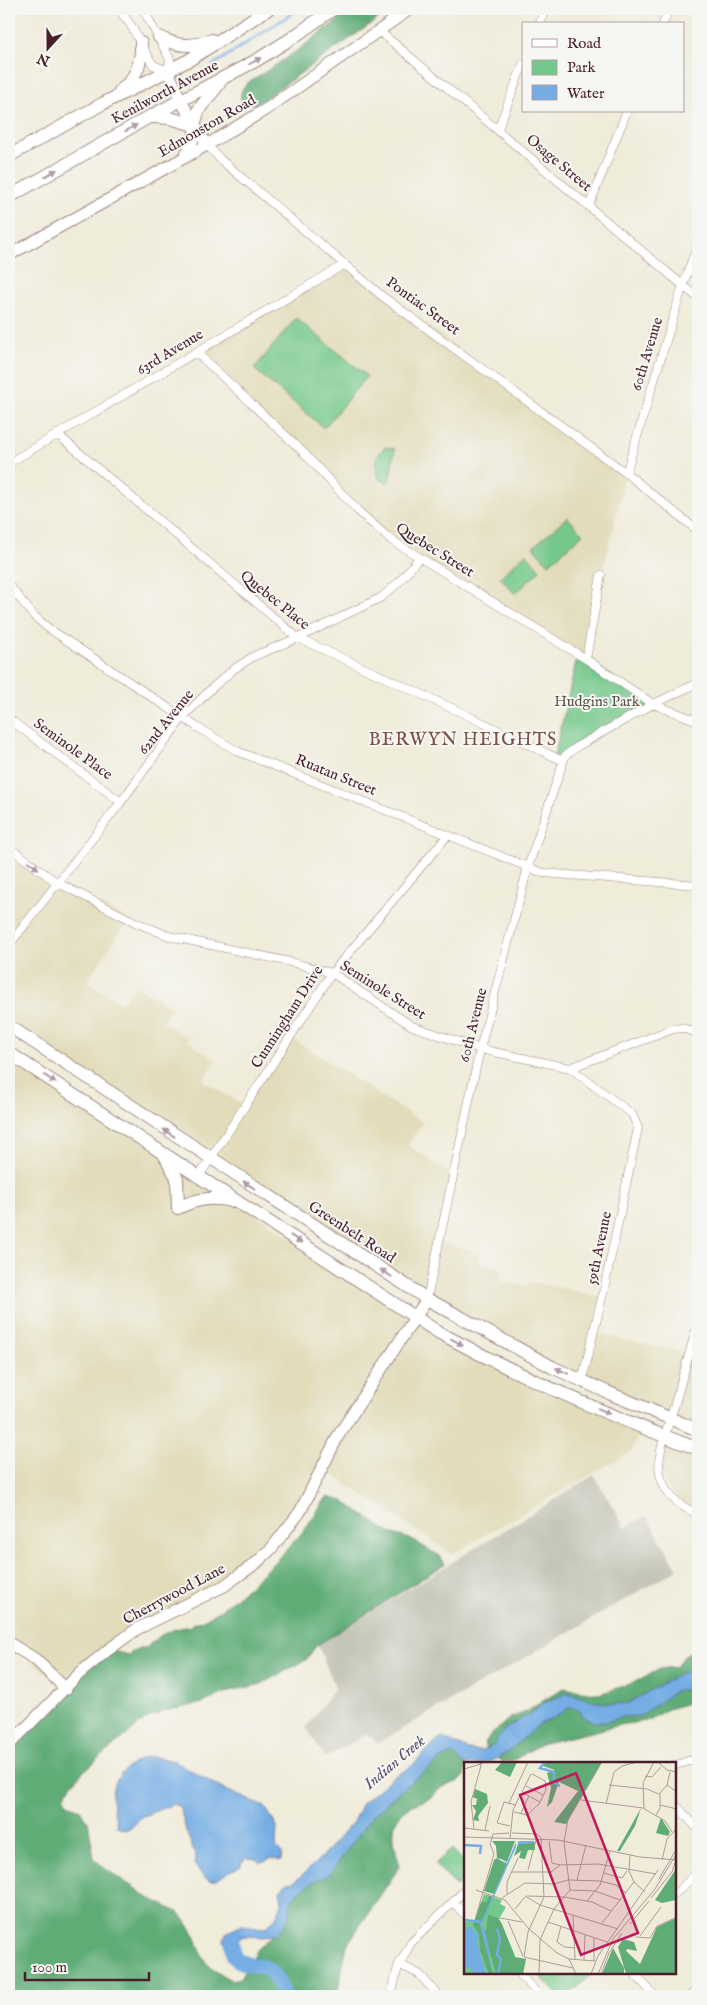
<svg xmlns="http://www.w3.org/2000/svg" width="707" height="2005" font-family="'IM FELL English',serif">
<rect width="100%" height="100%" fill="#f6f6f2"/>
<filter id="ink" filterUnits="userSpaceOnUse"><feTurbulence type="fractalNoise" baseFrequency=".02" numOctaves="2"/><feDisplacementMap in="SourceGraphic" scale="10" xChannelSelector="R" yChannelSelector="G"/><feConvolveMatrix kernelMatrix="1 2 1 2 8 2 1 2 1" color-interpolation-filters="sRGB"/></filter>
<filter id="wash" filterUnits="userSpaceOnUse"><feTurbulence type="fractalNoise" baseFrequency=".0096" numOctaves="4" result="noise"/><feDisplacementMap in="SourceGraphic" scale="20" xChannelSelector="R" yChannelSelector="G"/><feGaussianBlur stdDeviation="1.12" result="paint"/><feColorMatrix in="noise" values="0 0 0 0 0 0 0 0 0 0 0 0 0 0 0 0 0 1.4 0 .05"/><feComposite in="paint" operator="in"/></filter>
<g filter="url(#wash)">
<rect width="100%" height="100%" fill="#f0ecda"/>
<path fill="#e2dcba" d="M345,264L626,473L600,583L586,659L391,540L196,352Z
M9,847L56,882L129,919L87,981L121,1004L135,984L172,1008L163,1022L188,1038L186,1040L216,1060L204,1081L245,1106L290,1037L423,1123L408,1145L454,1176L439,1242L481,1253L479,1262L503,1269L500,1281L527,1287L529,1281L602,1297L594,1333L689,1354L686,1366L698,1371V1430L501,1341L9,1026Z
M9,1053L415,1318L642,1427L632,1451L452,1554L322,1468L300,1512L256,1563L157,1619L66,1689L9,1643Z
M666,1437L698,1449V1514L681,1505L661,1476Z"/>
<path fill="#c5c5b8" d="M594,1475L625,1528L646,1516L678,1569L378,1743L367,1734L325,1758L306,1727L335,1688L318,1645Z"/>
<path fill="#74c88b" stroke="#5f745b" d="M296,318L367,376L324,428L254,369Z
M386,447L395,449L389,482L380,480C374,468 373,455 386,447Z
M567,517L583,534L549,564L533,547Z
M526,553L540,570L515,594L500,577Z
M578,654L653,704L565,756L554,757Z
M452,1849L466,1864V1877L456,1886L435,1864Z
M538,1974H592L568,1996H559Z"/>
<path fill="#5fac77" stroke="#546651" d="M353,9H392L264,99L254,104L242,102C239,95 241,90 246,84L288,57Z
M327,1497L343,1501L390,1533L410,1539L440,1556L445,1564L316,1646L306,1660L261,1684L225,1693L203,1703L165,1711L146,1719L85,1770L71,1785L64,1797L66,1802L81,1810L88,1821L94,1858L103,1867L149,1898L180,1913L195,1935L202,1955L206,1963L217,1972L231,1980L240,1978L258,1949L273,1935L292,1893L362,1817L451,1749L466,1764L464,1777C457,1783 451,1784 443,1787C437,1790 434,1796 428,1799C422,1802 416,1803 410,1806C386,1819 394,1845 400,1866L347,1945L337,1996H9V1745L108,1650L128,1655L139,1648H146L159,1636L175,1629L191,1626L193,1623C218,1621 282,1555 300,1535C310,1523 318,1509 327,1497Z
M695,1649L698,1651V1700L668,1709L646,1721L620,1725L541,1744L512,1761L503,1762L485,1748L486,1741L493,1733L510,1718L526,1712L563,1688L600,1694L635,1682L658,1669L676,1667L686,1654Z"/>
<path fill="#74ade4" stroke="#5f6688" d="M698,1669V1684H691L687,1689L675,1691L640,1716L621,1717L607,1722H597L584,1718L578,1709L570,1707L552,1719L541,1723L508,1752L496,1759L483,1764L466,1765L453,1754L443,1758L403,1788L371,1817L329,1875L314,1881L296,1894L291,1901L289,1916L279,1932L276,1934L263,1937L243,1936L236,1938L235,1942L239,1955L230,1959L224,1940L226,1933L242,1925L263,1928L268,1926L276,1917L282,1903L280,1890L287,1883L294,1882L306,1872L328,1850L353,1822L362,1803L393,1777L411,1767L434,1743L443,1738L468,1750L481,1751L494,1745L505,1729L530,1714L544,1703L558,1697L568,1693L596,1702L616,1704L628,1703L681,1673Z
M145,1757H154L175,1761L221,1788L265,1807L277,1827L276,1848L282,1853L281,1861L271,1858L260,1863L256,1859L246,1858L242,1862L240,1867C220,1872 213,1896 195,1865L196,1857L186,1831L180,1807L173,1804L141,1817L131,1827L125,1830L117,1827C116,1817 111,1804 112,1794C113,1777 131,1763 145,1757Z"/>
<g fill="none" stroke-linecap="round" stroke-linejoin="round">
<path stroke="#74ade4" stroke-width="2.5" d="M213,65L299,9"/>
<path stroke="#74ade4" stroke-width="15" d="M232,1939L234,1957C250,1972 263,1956 277,1981C280,1986 283,1991 282,1996"/>
</g>
</g>
<g filter="url(#ink)">
<g fill="none" stroke-linecap="round" stroke-linejoin="round">
<defs>
<path id="street" d="M118,9L130,24L153,65L168,71L170,59L143,9
M539,24L545,9
M663,24L669,9
M378,30L698,298
M498,129L523,64
M207,145L221,160L382,296L626,473L698,531
M589,206L627,111
M196,352L300,449L359,512L391,540L586,659L653,704L698,721
M57,434L298,638L458,711L563,761
M9,463L345,264
M626,473L683,285L698,244
M9,585L34,616L48,628L200,729L237,751L543,873L698,885
M586,659L601,575
M9,719L121,802
M9,847L56,882L137,923L169,936L290,962L332,973L412,1026L480,1049L570,1068L673,1029L682,1028L698,1033
M9,945L121,802L183,717L211,689L234,669L254,656L298,638L382,597L400,581L419,558
M570,1068L632,1114L638,1128L604,1289L582,1381
M199,1176L332,973L447,836
M427,1299L480,1049L528,867L565,756L578,746L653,704L698,683
M698,1323C690,1351 682,1379 674,1407C668,1427 656,1454 660,1474C665,1496 679,1506 698,1514
M676,1765L698,1758
M676,1805L698,1829
M676,1893L698,1872
M453,1902L466,1916
M399,1964L419,1974L439,1996
M519,1974L540,1996
M635,1974L655,1996
M391,1996L398,1967L411,1943L466,1889
M690,1996L698,1988"/>
<path id="secondary" d="M168,71L181,101L207,145
M184,158L192,142L196,128
M9,255L207,145L268,108L410,9
M9,1643L35,1659L66,1689
M9,1745L80,1673L108,1650L137,1629L224,1586L256,1563L271,1549L300,1512L338,1436L427,1299"/>
<path id="primary" d="M159,37C178,47 192,47 212,40
M120,91C136,79 142,62 141,43
M152,117L170,118L194,125L199,109L219,84
M9,156L102,104L189,60L268,9
M9,197L149,117L257,60L292,38L333,9
M9,1026L427,1299L552,1367L609,1393L698,1430
M9,1053L438,1332C521,1377 609,1416 698,1449
M165,1156L177,1178L178,1208
M178,1208C198,1198 212,1197 233,1201"/>
</defs>
<use href="#street" stroke="#9d8682" stroke-width="9"/>
<use href="#secondary" stroke="#9d8682" stroke-width="13"/>
<use href="#primary" stroke="#9d8682" stroke-width="14"/>
<use href="#street" stroke="#fff" stroke-width="8"/>
<use href="#secondary" stroke="#fff" stroke-width="11"/>
<use href="#primary" stroke="#fff" stroke-width="12"/>
</g>
<defs><path id="oneway-solid" d="M-6-.8H1V-3.2L6.5 0L1 3.2V.8H-6Z" transform="scale(1.25)"/></defs>
<g fill="#ae9aa0">
<use href="#oneway-solid" transform="translate(255 61) rotate(-30)"/>
<use href="#oneway-solid" transform="translate(131 128) rotate(-30)"/>
<use href="#oneway-solid" transform="translate(51 173) rotate(-30)"/>
<use href="#oneway-solid" transform="translate(33 865) rotate(36)"/>
<use href="#oneway-solid" transform="translate(50 1079) rotate(33)"/>
<use href="#oneway-solid" transform="translate(169 1133) rotate(-146)"/>
<use href="#oneway-solid" transform="translate(249 1185) rotate(-147)"/>
<use href="#oneway-solid" transform="translate(296 1239) rotate(34)"/>
<use href="#oneway-solid" transform="translate(386 1273) rotate(-147)"/>
<use href="#oneway-solid" transform="translate(457 1342) rotate(28)"/>
<use href="#oneway-solid" transform="translate(562 1371) rotate(-155)"/>
<use href="#oneway-solid" transform="translate(604 1411) rotate(24)"/>
</g>
</g>
<g text-anchor="middle" dominant-baseline="central" stroke-width="4" stroke-linejoin="round" paint-order="stroke">
<g font-size="15" fill="#4a1f2b" stroke="#f6f6f2">
<text transform="translate(165 92) rotate(-28)">Kenilworth Avenue</text>
<text transform="translate(207 126) rotate(-30)">Edmonston Road</text>
<text transform="translate(559 163) rotate(40)">Osage Street</text>
<text transform="translate(423 306) rotate(36)">Pontiac Street</text>
<text transform="translate(170 352) rotate(-31)">63rd Avenue</text>
<text transform="translate(647 354) rotate(-73)">60th Avenue</text>
<text transform="translate(435 550) rotate(32)">Quebec Street</text>
<text transform="translate(275 600) rotate(39)">Quebec Place</text>
<text transform="translate(166 722) rotate(-51)">62nd Avenue</text>
<text transform="translate(73 749) rotate(36)">Seminole Place</text>
<text transform="translate(336 775) rotate(22)">Ruatan Street</text>
<text transform="translate(383 990) rotate(32)">Seminole Street</text>
<text transform="translate(287 1017) rotate(-57)">Cunningham Drive</text>
<text transform="translate(473 1025) rotate(-76)">60th Avenue</text>
<text transform="translate(352 1232) rotate(33)">Greenbelt Road</text>
<text transform="translate(599 1248) rotate(-78)">59th Avenue</text>
<text transform="translate(174 1594) rotate(-28)">Cherrywood Lane</text>
</g>
<g font-size="15" fill="#575248" stroke="#f6f6f2">
<text x="597" y="701">Hudgins Park</text>
</g>
<g font-size="16" font-style="italic" fill="#59516c" stroke="#f6f6f2">
<text transform="translate(395 1763) rotate(-40)">Indian Creek</text>
</g>
<g font-size="18" letter-spacing="1" fill="#7c4e42" stroke="#f6f6f2">
<text x="463" y="740">BERWYN HEIGHTS</text>
</g>
</g>
<g transform="translate(464 1762)">
<rect width="212" height="212" fill="#f0ecda"/>
<path d="M20,132L38,138L36,142L42,145L35,157L54,201L50,208L59,212H0V160L12,158Z" fill="#74c88b"/>
<path d="M38,0H53L46,15L31,8ZM81,0H138L102,62L90,60L114,29L95,20L88,40L83,45L87,26L83,11L91,8L79,4ZM11,27L23,32L24,41L14,54L15,59L9,58L12,49L8,43H12L13,37L9,35ZM177,46L171,64L156,89H153ZM197,56L206,70L204,74L192,71ZM28,79H51L43,100L37,97L33,96L43,102L30,132L20,129L30,98L33,96L32,84ZM53,79L71,80V88H64L61,97L55,96L57,89L50,94L54,82L61,81ZM212,107V138L198,141L191,138ZM21,132L29,135L16,163L29,212H25L16,188L15,172L9,163L17,140H23L25,134ZM24,153L34,156L38,162L51,195L62,197L59,212H32L19,166L22,169ZM212,156V212H162L154,185L159,177L170,180L173,189L163,187L162,189L176,202L193,165ZM149,186L160,206V212H138Z" fill="#5fac77"/>
<path d="M52,80V85L18,162L22,173L29,212L16,163L43,102L29,96L43,101ZM6,164L15,173L13,180L22,212H10L6,206H0V169Z" fill="#74ade4"/>
<path fill="none" stroke="#74ade4" stroke-width="2.5" d="M81,0L76,6L90,10V21L96,24M54,81L70,80M0,83L17,84L16,92M1,158L18,160M33,167L36,177L33,193L37,197L34,212"/>
<path fill="none" stroke="#ae9a94" stroke-width="1" d="M194,0L203,8L213,10M0,7L17,2L15,0M206,10L203,23L213,30M181,14L188,15L197,5M145,23L183,27L195,32M62,24L79,33M58,30L67,12M59,31L76,40M117,38L179,46L201,59L208,70M45,41L64,0M142,42L150,10L158,4L173,0M196,43L213,47M180,46L179,21L190,0M50,50L63,53L75,42L82,28L81,19L68,12M57,51L65,34M192,53L196,46V31L203,23M46,64L33,61L40,40L52,43M0,66L25,69M10,67L7,40L18,0M21,68L26,44M48,71L73,72L77,76L80,135L64,170L60,195M0,75L94,78L176,95L213,98M46,77L49,48L57,31M85,79L88,101L96,103M166,93L165,109L170,120L181,130M198,98L203,77L213,66M64,108L72,78M47,110H87L96,103L134,102L192,112M140,111L158,116L163,109M195,117L213,86M113,118L122,83M12,128L41,138L65,167L93,191L105,197L131,199M106,128L100,80L104,58L138,0M106,128L131,129L156,138M43,132V120L54,96M61,134L76,143L154,167M63,134L100,135L128,140L147,149M38,136L61,121L90,122L104,118L136,119L152,123L162,131M187,136L208,110L212,98M123,139L136,123L146,89M51,147L61,135M109,153L111,197M36,156L58,160M11,158L30,92L26,82L29,72L45,71M44,159L59,194M84,160L143,180M138,161L170,120M166,162L185,139M97,164L93,180L101,185L111,186M176,174L197,145M172,175L186,176L193,164L213,155M60,195L109,206M105,197L112,212M120,198L121,173M130,199V176M75,212L76,178L90,147L106,128M127,212L134,194L194,108M134,212L149,177L191,127L213,91M137,212L145,191L158,171"/>
<path fill="#c2185b" fill-opacity="0.15" stroke="#c2185b" stroke-width="2.5" d="M112,11L174,171L117,193L56,33Z"/>
<rect width="212" height="212" fill="none" stroke="#4a1f2b" stroke-width="2.5"/>
</g>
<rect width="707" height="2005" fill="none" stroke="#f6f6f2" stroke-width="30"/>
<rect x="522" y="22" width="162" height="90" fill="#f6f6f2" stroke="#b1a0a2"/>
<rect x="532" y="39" width="25" height="8" fill="#ffffff" stroke="#b1a0a2"/>
<text x="567" y="48" font-size="15" fill="#4a1f2b">Road</text>
<rect x="532" y="60" width="25" height="15" fill="#74c88b" stroke="#b1a0a2"/>
<text x="567" y="72" font-size="15" fill="#4a1f2b">Park</text>
<rect x="532" y="85" width="25" height="15" fill="#74ade4" stroke="#b1a0a2"/>
<text x="567" y="98" font-size="15" fill="#4a1f2b">Water</text>
<g transform="translate(48 48) rotate(201)" stroke="#f6f6f2" stroke-width="4" paint-order="stroke">
<path d="M0-4L9 19L0 12L-9 19Z" fill="#4a1f2b"/>
<text y="-8" font-size="14" font-weight="bold" text-anchor="middle" fill="#4a1f2b">N</text>
</g>
<path d="M25 1972v8h124v-8" fill="none" stroke="#4a1f2b" stroke-width="2.5"/>
<text x="32" y="1972" font-size="15" fill="#4a1f2b" stroke="#f6f6f2" stroke-width="4" paint-order="stroke">100 m</text>
</svg>
